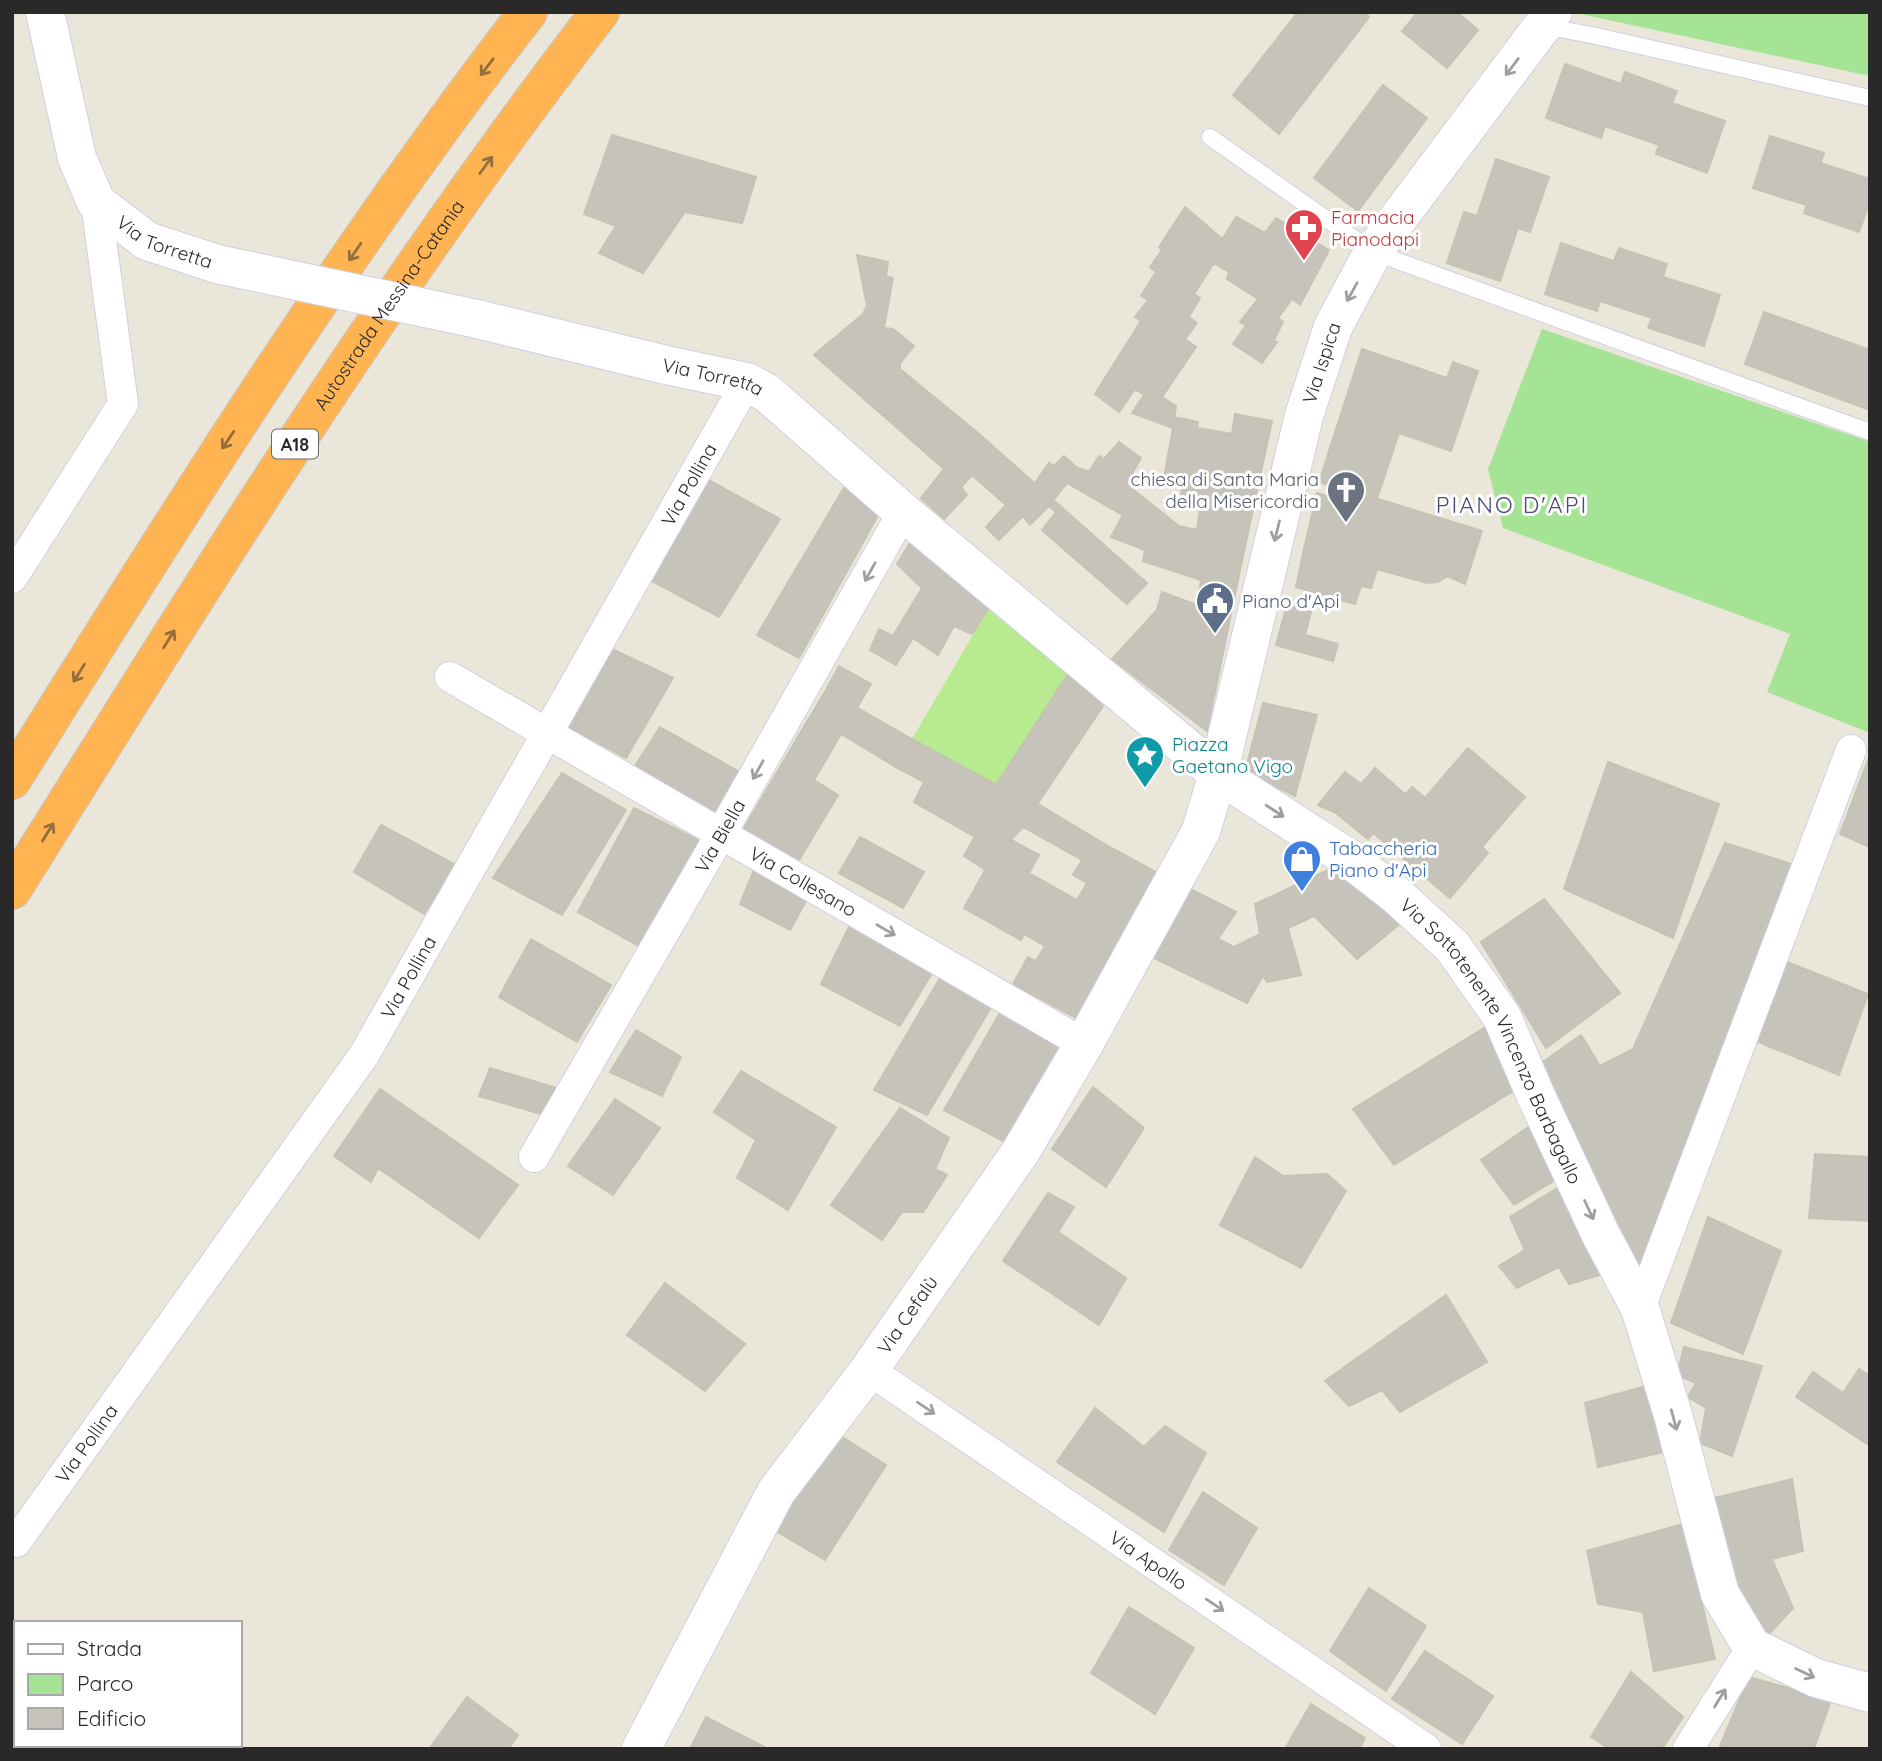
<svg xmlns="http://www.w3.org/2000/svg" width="1882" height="1761" font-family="Quicksand,sans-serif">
<rect width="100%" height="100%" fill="#ebe6da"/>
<path fill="#a5e395" d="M1571,12H1870V76Z
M1542,329L1870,442V733L1767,692L1790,634L1503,528L1488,469Z"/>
<path fill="#b8eb90" d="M988,609L1068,674L996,785L912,739Z"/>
<path fill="#c6c3ba" stroke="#c6c2b4" stroke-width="2" d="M1298,12H1365L1369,17L1279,134L1233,95Z
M1418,12H1457L1478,30L1447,68L1402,31Z
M1565,64L1621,84L1625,72L1677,91L1672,103L1725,121L1707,173L1656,154L1659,145L1605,126L1601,138L1546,118Z
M1383,85L1427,118L1358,211L1314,178Z
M612,135L756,177L742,223L685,212L643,273L599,253L616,226L584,214Z
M1770,136L1824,153L1806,205L1753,188Z
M1496,159L1549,177L1530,232L1518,228L1500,281L1447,263L1464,212L1477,216Z
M1820,163L1870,179V201L1859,232L1804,213Z
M1185,207L1292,299L1278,318L1283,322L1273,342H1277L1262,363L1233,344L1246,325L1240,322L1258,299L1227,279L1229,272L1214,263L1194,294L1200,298L1189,317L1197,323L1185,339L1196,347L1162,397L1176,406L1173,428L1132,413L1144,395L1135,389L1119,412L1095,394L1141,321L1135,317L1148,300L1141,296L1156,272L1150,267L1162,250L1159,247Z
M1236,217L1265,233L1276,218L1329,250L1300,305L1222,240Z
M1561,243L1614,261L1619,248L1667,264L1663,277L1720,295L1704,346L1648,328L1652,318L1600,301L1597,311L1545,294Z
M857,255L888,262L886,276L893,278L884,328L893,329L914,346L900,363V369L978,433L1147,583L1127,604L1042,530L1056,512L1049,506L1030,525L1023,516L999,540L986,527L1006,505L972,475L961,487L967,495L944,519L921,498L944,469L814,355L863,314L867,306Z
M1764,312L1870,350V410L1745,364Z
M1362,349L1447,378L1453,362L1478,371L1451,451L1399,433L1377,499L1319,482Z
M1235,414L1272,421L1241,565L1189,553L1067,483L1054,499L1035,483L1049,463L1054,466L1064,456L1076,467L1089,472L1099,456L1104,459L1119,442L1141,458L1126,484L1179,526L1197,530L1200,507L1180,502L1182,487L1163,483L1175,417L1198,422L1197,428L1232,434Z
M703,477L780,519L719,617L650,580Z
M845,486L877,517L799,658L757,635Z
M1349,490L1482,531L1465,584L1447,576L1452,566V555L1447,546L1438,540L1328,509L1330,497L1345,501Z
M1317,493L1330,497L1328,509L1438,540L1447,546L1452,555V566L1447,576L1438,582L1427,583L1304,549Z
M1123,515L1189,553L1241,565L1207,731L1112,659L1157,610L1162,592L1197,605L1201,580L1143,561L1145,550L1111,537Z
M910,543L951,578L896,665L870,650L879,629L893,636L922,588L897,564Z
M1304,549L1377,570L1371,588L1361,586L1355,604L1296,587Z
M951,578L988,609L972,634L954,626L938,655L913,638Z
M1287,605L1311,612L1305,635L1338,644L1333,661L1276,645Z
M612,649L673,678L626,758L567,726Z
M839,666L871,684L857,708L826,690Z
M1068,674L1103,706L1034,809L996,785Z
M826,690L912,739L896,767L841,734L830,753L799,735Z
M1263,703L1317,715L1295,796L1245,772Z
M660,727L743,774L715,818L635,766Z
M799,735L830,753L814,780L838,795L798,862L743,830Z
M912,739L1002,788L975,837L914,802L924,782L896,767Z
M1468,748L1525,797L1482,847L1488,853L1450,898L1373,833L1412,787L1425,798Z
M1870,755V847L1840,834Z
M1608,762L1719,804L1673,938L1564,889Z
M1375,768L1405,794L1368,839L1336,813Z
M1345,772L1361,784L1336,813L1318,805Z
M562,773L626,810L562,915L493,878Z
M1002,788L1034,809L1038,804L1108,846L1087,883L1073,875L1082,860L1023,827L1011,840L1004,836L986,870L964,856Z
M634,808L708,845L646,950L578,912Z
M381,825L456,865L424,914L354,872Z
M1004,836L1039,855L1029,873L1077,900L1087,883L1139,911L1078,1019L1013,984L1028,957L1036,961L1045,946L1024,934L1021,940L964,908Z
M860,837L924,872L903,908L839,873Z
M1725,843L1798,866L1641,1278L1540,1064L1581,1035L1600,1066L1633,1049Z
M1108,846L1159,874L1139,911L1087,883Z
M1337,866L1400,924L1357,959L1314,916L1288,928L1301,975L1267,982L1263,976L1260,934L1255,904Z
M754,870L806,901L790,930L740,904Z
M1190,889L1236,912L1218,939L1234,947L1260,934L1263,976L1232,961L1165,935Z
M1544,899L1620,993L1546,1048L1481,942Z
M850,925L932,973L900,1026L821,984Z
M1165,935L1232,961L1263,976L1247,1003L1154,958Z
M531,939L611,985L577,1042L499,997Z
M1787,962L1868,994L1839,1075L1756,1041Z
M940,978L993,1004L927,1115L874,1090Z
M1001,1011L1069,1051L1009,1144L944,1110Z
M1484,1028L1518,1088L1394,1165L1353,1109Z
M636,1030L681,1057L662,1096L610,1072Z
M490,1068L560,1089L545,1115L479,1096Z
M741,1071L836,1127L788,1210L737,1178L756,1140L714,1112Z
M1093,1087L1144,1128L1106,1187L1052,1149Z
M380,1089L518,1185L479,1238L378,1168L371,1182L334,1156Z
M615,1099L660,1128L613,1195L568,1166Z
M900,1108L949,1138L935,1169L947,1175L923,1212H902L882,1240L831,1205Z
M1530,1126L1560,1177L1514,1205L1481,1160Z
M1815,1154L1870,1157V1221L1809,1218Z
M1255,1157L1283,1176L1327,1174L1346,1191L1301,1268L1220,1225Z
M1561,1186L1607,1273L1569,1284L1559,1267L1517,1288L1499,1266L1525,1250L1510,1217Z
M1048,1193L1074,1207L1058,1232L1126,1278L1099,1325L1003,1261Z
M1708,1217L1781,1251L1743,1354L1671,1323Z
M665,1283L745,1344L705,1391L627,1335Z
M1446,1295L1487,1362L1400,1412L1382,1390L1349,1406L1325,1381Z
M1684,1347L1762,1366L1732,1456L1700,1443L1706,1408L1688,1397L1696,1383L1677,1375Z
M1859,1369L1870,1376V1446L1796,1397L1813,1372L1843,1393Z
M1646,1386L1664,1452L1598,1467L1585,1403Z
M1095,1408L1144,1447L1165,1426L1206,1453L1164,1532L1057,1462Z
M836,1433L886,1465L825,1560L776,1531Z
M1792,1479L1803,1551L1772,1559L1793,1608L1769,1634L1736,1590L1714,1498Z
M1203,1492L1257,1528L1224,1585L1169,1550Z
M1683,1524L1715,1659L1654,1671L1643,1612L1598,1604L1587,1551Z
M1369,1588L1426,1626L1386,1691L1330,1651Z
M1129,1607L1194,1648L1155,1714L1091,1673Z
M1425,1651L1493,1696L1462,1744L1392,1699Z
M1631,1672L1683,1717L1662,1749H1610L1591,1737Z
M1749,1677L1831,1700L1814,1749H1728L1720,1746Z
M467,1697L518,1735L508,1749H429Z
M1311,1704L1365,1738L1359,1749H1285Z
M706,1717L768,1749H690Z"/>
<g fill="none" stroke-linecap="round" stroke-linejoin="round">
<defs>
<path id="lane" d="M1544,26L1596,36L1870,98
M1210,137L1373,252L1870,432"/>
<g id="street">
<path d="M12,578L123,404L96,202"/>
<path id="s1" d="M450,677L1084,1044"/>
<path id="s2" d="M534,1157L721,834L903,512"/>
<path d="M1640,1308L1851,750"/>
<path id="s3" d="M869,1370L1426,1749"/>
<path id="s4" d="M16,1542L364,1055L747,382"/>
<path d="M1688,1749L1752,1647"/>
</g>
<g id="secondary">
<path id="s5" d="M45,12L77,158L96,202L147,241L217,264"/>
<path id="s6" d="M477,319L666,365L747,382L767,393L903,512L1218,774L1351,860L1395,894L1452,946L1502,1017L1536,1096L1601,1235L1640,1308L1673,1415L1720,1594L1752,1647L1816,1678L1870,1693"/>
<path id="s7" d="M641,1749L776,1492L869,1370L1021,1151L1084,1044L1201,831L1218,774L1304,416L1333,327L1373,252L1553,12"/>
</g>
<g id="highway">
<path d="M12,780C175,519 339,256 528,12"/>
<path id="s8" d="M12,890C199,591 384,291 600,12"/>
</g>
</defs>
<use href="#lane" stroke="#cfd0e2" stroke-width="18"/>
<use href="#street" stroke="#cfd0e2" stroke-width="32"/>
<use href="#secondary" stroke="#cfd0e2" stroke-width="40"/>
<use href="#highway" stroke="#c7c7c7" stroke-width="40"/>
<use href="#lane" stroke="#fff" stroke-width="16"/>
<use href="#street" stroke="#fff" stroke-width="30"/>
<use href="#secondary" stroke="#fff" stroke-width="38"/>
<use href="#highway" stroke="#ffb451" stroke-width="38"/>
<defs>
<path id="secondary-bridge" d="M217,264L477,319"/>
</defs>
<use href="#secondary-bridge" stroke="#cfd0e2" stroke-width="40" stroke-linecap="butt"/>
<use href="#secondary-bridge" stroke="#fff" stroke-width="38"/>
</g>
<defs><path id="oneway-shaft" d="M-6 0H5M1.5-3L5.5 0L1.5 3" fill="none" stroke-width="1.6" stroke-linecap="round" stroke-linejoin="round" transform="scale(1.75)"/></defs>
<g stroke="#946e3d">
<use href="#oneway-shaft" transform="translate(487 67) rotate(127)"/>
<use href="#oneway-shaft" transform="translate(486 165) rotate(-54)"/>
<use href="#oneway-shaft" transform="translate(355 252) rotate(124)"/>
<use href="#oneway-shaft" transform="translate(228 440) rotate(124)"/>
<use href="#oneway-shaft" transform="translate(169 639) rotate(-58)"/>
<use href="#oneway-shaft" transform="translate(79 673) rotate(122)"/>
<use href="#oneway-shaft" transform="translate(48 832) rotate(-58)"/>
</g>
<g stroke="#9f9f9f">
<use href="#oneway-shaft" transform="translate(1512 67) rotate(127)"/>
<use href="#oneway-shaft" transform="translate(1352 292) rotate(119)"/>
<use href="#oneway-shaft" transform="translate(1277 531) rotate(104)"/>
<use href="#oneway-shaft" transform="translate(870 572) rotate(119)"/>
<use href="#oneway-shaft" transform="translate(758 770) rotate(119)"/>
<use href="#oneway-shaft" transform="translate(1275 811) rotate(33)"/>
<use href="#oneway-shaft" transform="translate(886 930) rotate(30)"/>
<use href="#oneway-shaft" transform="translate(1589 1210) rotate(65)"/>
<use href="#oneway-shaft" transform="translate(926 1408) rotate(34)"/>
<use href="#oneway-shaft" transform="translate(1674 1420) rotate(75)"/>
<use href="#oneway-shaft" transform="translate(1215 1605) rotate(34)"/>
<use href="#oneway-shaft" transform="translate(1805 1673) rotate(26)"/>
<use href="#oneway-shaft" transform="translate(1720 1698) rotate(-58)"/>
</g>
<defs>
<symbol id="pharmacy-pin" viewBox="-11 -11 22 30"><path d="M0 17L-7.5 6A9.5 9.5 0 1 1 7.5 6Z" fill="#e0444e" stroke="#fff"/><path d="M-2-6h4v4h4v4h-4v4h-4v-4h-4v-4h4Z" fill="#fff"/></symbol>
<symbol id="church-pin" viewBox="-11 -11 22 30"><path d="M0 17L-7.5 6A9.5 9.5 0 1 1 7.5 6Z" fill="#6b7280" stroke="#fff"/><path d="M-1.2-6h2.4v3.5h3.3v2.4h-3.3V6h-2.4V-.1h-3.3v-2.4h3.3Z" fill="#fff"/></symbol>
<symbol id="civic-pin" viewBox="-11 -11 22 30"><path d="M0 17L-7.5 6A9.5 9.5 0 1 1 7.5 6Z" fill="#5c6f8a" stroke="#fff"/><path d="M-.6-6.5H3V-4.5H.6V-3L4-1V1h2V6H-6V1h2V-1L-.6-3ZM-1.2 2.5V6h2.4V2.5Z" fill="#fff"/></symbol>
<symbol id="sight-pin" viewBox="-11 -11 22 30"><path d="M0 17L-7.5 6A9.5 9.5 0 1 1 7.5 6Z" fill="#0f9aa8" stroke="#fff"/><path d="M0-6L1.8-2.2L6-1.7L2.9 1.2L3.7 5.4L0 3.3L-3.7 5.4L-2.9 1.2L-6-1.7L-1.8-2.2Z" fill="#fff"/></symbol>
<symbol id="shop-pin" viewBox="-11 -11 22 30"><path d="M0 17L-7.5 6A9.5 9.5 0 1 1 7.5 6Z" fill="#3f7fe0" stroke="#fff"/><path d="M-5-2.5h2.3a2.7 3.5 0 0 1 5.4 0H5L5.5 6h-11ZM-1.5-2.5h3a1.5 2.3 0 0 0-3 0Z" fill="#fff"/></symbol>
</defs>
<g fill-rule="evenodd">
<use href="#pharmacy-pin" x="1282" y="206" width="44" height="60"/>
<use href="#church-pin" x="1324" y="468" width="44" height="60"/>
<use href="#civic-pin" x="1193" y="579" width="44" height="60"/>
<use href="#sight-pin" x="1123" y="733" width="44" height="60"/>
<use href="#shop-pin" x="1280" y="837" width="44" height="60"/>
</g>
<g text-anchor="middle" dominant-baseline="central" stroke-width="6" stroke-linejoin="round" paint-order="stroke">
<rect fill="#fff" stroke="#696969" stroke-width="2" x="272" y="429.5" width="46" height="29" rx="5"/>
<g font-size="18" font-weight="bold" fill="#292929">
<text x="295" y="444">A18</text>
</g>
<g font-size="19" fill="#be3a42" stroke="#fff" text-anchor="start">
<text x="1331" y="217">Farmacia<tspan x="1331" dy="22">Pianodapi</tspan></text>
</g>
<g font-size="19" fill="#292929" stroke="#fff">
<text stroke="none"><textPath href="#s5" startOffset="278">Via Torretta</textPath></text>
<text stroke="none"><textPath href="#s8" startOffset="696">Autostrada Messina-Catania</textPath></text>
<text stroke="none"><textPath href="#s7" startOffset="1561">Via Ispica</textPath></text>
<text stroke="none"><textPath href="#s6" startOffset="243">Via Torretta</textPath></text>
<text stroke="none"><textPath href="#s4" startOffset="1255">Via Pollina</textPath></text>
<text stroke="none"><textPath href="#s2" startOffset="371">Via Biella</textPath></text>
<text stroke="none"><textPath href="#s1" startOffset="408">Via Collesano</textPath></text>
<text stroke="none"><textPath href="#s4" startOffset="688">Via Pollina</textPath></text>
<text stroke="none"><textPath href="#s6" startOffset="1283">Via Sottotenente Vincenzo Barbagallo</textPath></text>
<text stroke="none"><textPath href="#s7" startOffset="511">Via Cefalù</textPath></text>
<text stroke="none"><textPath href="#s4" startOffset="121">Via Pollina</textPath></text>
<text stroke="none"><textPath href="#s3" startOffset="338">Via Apollo</textPath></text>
</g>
<g font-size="19" fill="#5b616d" stroke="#fff" text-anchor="end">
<text x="1319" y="479">chiesa di Santa Maria<tspan x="1319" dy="22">della Misericordia</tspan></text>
</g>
<g font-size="19" fill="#4e5e75" stroke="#fff" text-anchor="start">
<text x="1242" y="601">Piano d'Api</text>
</g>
<g font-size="19" fill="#0d838f" stroke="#fff" text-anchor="start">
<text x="1172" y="744">Piazza<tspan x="1172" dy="22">Gaetano Vigo</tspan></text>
</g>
<g font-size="19" fill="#366cbe" stroke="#fff" text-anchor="start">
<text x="1329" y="848">Tabaccheria<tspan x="1329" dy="22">Piano d'Api</tspan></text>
</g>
<g font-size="23" letter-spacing="2" fill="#494b79" stroke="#fff">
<text x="1512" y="504">PIANO D'API</text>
</g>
</g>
<rect width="1882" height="1761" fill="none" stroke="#292929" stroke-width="28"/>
<rect x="14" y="1621" width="228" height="126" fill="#ffffff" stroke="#a9a9a9" stroke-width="2"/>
<rect x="28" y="1644" width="35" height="10" fill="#ffffff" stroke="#a9a9a9" stroke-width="2"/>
<text x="77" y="1656" font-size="21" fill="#292929">Strada</text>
<rect x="28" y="1674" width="35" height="21" fill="#a5e395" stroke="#a9a9a9" stroke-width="2"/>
<text x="77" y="1691" font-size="21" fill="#292929">Parco</text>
<rect x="28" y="1708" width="35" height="21" fill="#c6c3ba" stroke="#a9a9a9" stroke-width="2"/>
<text x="77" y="1726" font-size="21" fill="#292929">Edificio</text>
</svg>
